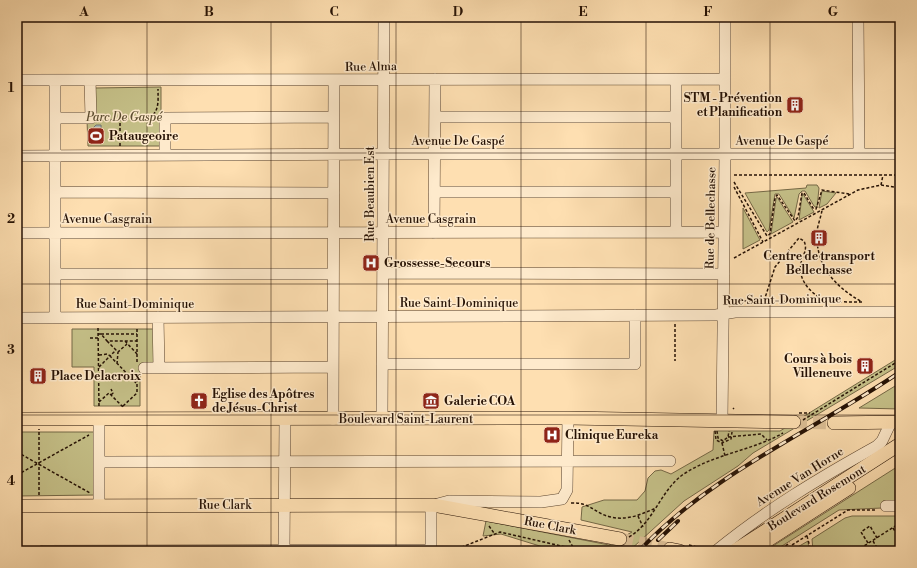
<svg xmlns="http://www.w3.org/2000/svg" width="917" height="568" font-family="'Libre Bodoni',serif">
<rect width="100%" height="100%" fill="#fedfb1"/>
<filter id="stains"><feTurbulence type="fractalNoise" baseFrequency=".005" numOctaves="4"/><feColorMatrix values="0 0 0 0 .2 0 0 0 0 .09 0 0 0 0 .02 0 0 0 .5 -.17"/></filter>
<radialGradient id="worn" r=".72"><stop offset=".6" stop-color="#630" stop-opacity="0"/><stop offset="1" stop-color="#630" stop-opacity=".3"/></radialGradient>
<path fill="#c5c088" stroke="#756846" d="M161,87V146H88L87,120L95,88Z
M807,185H817L819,188L817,208L814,206L805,191H802L799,194L794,218L779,194H775L769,230L767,232L745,193L806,188Z
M822,191L836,193L827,204L819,208Z
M803,194L814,212L799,220L802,196Z
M777,197L793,222L771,234L776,199Z
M743,208L760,240L743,249Z
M72,329H155V365H140V406H94V367H72Z
M900,357V365L753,453L738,466L684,501L629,551H556L501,534L483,536L486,521L609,545L632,532L581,520L582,507L604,500H637L645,491L648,478L655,471L661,470L671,474L713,450L714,431H780Z
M900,383V409L859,408Z
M17,432H96V495L17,496Z
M900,465V502L883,501L882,508L839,510L774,551H765Z
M852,516H900V551H813L812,539L845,518Z
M808,541L809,551L797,550L796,548Z"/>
<path fill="#a6b9b8" stroke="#727670" d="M96,125H101L102,143H91V130Z"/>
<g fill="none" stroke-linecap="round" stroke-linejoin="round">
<path stroke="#ddc097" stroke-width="13" stroke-dasharray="13 6" stroke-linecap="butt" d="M794,422L834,423
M620,539L670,549"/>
<defs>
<path id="minor" d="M858,17L859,154
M17,80L725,79
M435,117H675
M56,118H91L90,80
M165,155V118L334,117
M17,156L396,154H900
M56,192L334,193
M434,192H675
M676,232V79
M17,233L724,232
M434,233L435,79
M383,273L724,274
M55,274H333
M55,317V80
M158,317L159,368
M17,318L716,315L735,312H900
M382,364H635V315
M144,368L333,367
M99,419V505
M333,419L334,81
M382,419L384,17
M722,420L725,154V17
M99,462L670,461
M434,505L449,501L541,502L562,499L567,490L568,418
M886,506H900
M43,551L431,550V506
M284,551L285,419
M716,551C766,510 821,477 877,446L882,441L891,422"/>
<path id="major" d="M17,419L568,418L794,422
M834,423L900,422
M17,506L433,505L620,539
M670,549L680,551
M734,551L900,444
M751,551L849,488"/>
</defs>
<use href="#minor" stroke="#5b442f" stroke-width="12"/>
<use href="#major" stroke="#251104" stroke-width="14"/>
<path stroke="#251104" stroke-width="1.5" stroke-dasharray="3 2" stroke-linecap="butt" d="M100,120H146C160,113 158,102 158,89
M120,146V120
M734,175H900
M734,182L767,236L770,234L775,198L777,195L795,221L798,217L802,193H804L813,208L816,209L822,190L849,194
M881,185L883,175
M734,187L763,242
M734,258L858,190L881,185L900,188
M734,301L862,302C834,286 815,265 817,231C818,224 821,217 822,210
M764,301L775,267L799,238L804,241C807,248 805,252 802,259C796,279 809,291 824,301
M675,324V361
M98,328L99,408
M98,334H101L107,341H137
M101,334H137
M90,338H98
M107,341L118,352L127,344
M125,341L137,354
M99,355L108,354L110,356L116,350
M137,362V328
M117,364L118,352
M99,367L110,356L137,384
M111,395L113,393L111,389
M99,402L109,393L123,407
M123,406L137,393V374
M733,409L734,408
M799,413H810
M803,420L900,360
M715,431L716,440L722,443L731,439L732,432
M717,431L718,438L723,441L728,437L729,431
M728,437L761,434L767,440
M722,443L725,456
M17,452L90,493
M17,475L89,435
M39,495V429
M571,503C591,502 595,514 611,517C627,521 642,514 656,508
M638,516L643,527
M489,526L494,533
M893,528L900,539
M807,536L811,551
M629,537C655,522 661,487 687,472C716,454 753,450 783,433
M569,540L574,549
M873,541L879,551
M868,543L861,532L870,526L877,538
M689,545L701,548
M792,545L848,510H877
M452,551L500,532L583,551
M605,551L610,548
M777,551L790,543
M856,551L900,523"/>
<use href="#minor" stroke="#feeacc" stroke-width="11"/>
<use href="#major" stroke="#fedfb1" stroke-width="13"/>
<defs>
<path id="rail" d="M658,540L678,521
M639,551C712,473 813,431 900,372"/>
</defs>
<use href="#rail" stroke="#251104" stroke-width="4"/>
<use href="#rail" stroke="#feeacc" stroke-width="2.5" stroke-dasharray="8" stroke-linecap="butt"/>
</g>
<path fill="none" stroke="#251104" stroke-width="1" stroke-opacity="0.55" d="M147,17V551M271,17V551M396,17V551M521,17V551M646,17V551M770,17V551M17,153H900M17,284H900M17,415H900"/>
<defs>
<symbol id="building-square" viewBox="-11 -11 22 22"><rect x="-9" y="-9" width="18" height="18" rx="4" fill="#8f2418" stroke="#feeacc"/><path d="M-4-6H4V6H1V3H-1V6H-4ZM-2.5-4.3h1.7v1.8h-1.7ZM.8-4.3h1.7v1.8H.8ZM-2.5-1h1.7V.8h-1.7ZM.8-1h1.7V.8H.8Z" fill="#fff"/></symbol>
<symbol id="stadium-square" viewBox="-11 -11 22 22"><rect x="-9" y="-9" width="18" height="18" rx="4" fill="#8f2418" stroke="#feeacc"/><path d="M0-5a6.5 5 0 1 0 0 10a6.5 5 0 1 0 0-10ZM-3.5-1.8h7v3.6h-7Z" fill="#fff"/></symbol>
<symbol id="hospital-square" viewBox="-11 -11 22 22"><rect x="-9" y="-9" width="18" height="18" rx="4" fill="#8f2418" stroke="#feeacc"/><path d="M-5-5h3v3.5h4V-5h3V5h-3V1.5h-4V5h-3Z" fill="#fff"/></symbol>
<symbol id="church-square" viewBox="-11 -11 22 22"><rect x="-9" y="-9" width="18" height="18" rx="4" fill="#8f2418" stroke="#feeacc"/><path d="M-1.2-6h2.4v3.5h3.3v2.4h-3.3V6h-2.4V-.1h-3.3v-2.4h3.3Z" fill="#fff"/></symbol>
<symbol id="museum-square" viewBox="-11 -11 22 22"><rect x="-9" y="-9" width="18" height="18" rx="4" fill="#8f2418" stroke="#feeacc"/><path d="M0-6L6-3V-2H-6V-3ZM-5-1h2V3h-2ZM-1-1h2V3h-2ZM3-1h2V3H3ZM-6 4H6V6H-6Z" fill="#fff"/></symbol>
</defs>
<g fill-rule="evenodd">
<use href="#building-square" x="785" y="95" width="20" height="20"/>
<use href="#stadium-square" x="86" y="126" width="20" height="20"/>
<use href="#building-square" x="809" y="228" width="20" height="20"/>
<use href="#hospital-square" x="361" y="253" width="20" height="20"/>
<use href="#building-square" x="855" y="356" width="20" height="20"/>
<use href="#building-square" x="28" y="366" width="20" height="20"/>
<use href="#church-square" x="189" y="391" width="20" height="20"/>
<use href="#museum-square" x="421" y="391" width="20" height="20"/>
<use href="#hospital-square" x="542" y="425" width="20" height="20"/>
</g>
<g text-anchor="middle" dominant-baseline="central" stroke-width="3" stroke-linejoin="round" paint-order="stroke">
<g font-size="12" fill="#251104" stroke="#feeacc">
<text transform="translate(371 67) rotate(-1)">Rue Alma</text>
<text x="458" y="141">Avenue De Gaspé</text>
<text x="782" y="141">Avenue De Gaspé</text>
<text transform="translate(370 194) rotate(-90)">Rue Beaubien Est</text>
<text transform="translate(711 218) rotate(-89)">Rue de Bellechasse</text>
<text x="107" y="219">Avenue Casgrain</text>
<text x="431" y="219">Avenue Casgrain</text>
<text transform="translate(782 300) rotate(-1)">Rue Saint-Dominique</text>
<text x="459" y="303">Rue Saint-Dominique</text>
<text x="135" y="304">Rue Saint-Dominique</text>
<text x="406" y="419">Boulevard Saint-Laurent</text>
<text transform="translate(800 477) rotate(-32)">Avenue Van Horne</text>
<text transform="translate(817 498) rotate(-32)">Boulevard Rosemont</text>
<text x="225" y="505">Rue Clark</text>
<text transform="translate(550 526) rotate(11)">Rue Clark</text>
</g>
<g font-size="12" font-weight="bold" fill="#251104" stroke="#feeacc" text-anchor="start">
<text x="782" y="98" text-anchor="end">STM - Prévention<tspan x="782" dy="14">et Planification</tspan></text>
<text x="109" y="136">Pataugeoire</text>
<text x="819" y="256" text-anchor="middle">Centre de transport<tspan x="819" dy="14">Bellechasse</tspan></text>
<text x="384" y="263">Grossesse-Secours</text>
<text x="852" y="359" text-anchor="end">Cours à bois<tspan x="852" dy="14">Villeneuve</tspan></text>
<text x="51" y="376">Place Delacroix</text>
<text x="212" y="394">Eglise des Apôtres<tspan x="212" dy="14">de Jésus-Christ</tspan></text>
<text x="444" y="401">Galerie COA</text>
<text x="565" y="435">Clinique Eureka</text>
</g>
<g font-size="12" font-style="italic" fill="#5d4e32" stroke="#feeacc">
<text x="124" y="117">Parc De Gaspé</text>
</g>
</g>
<rect width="917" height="568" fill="none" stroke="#fedfb1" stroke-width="44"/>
<rect x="22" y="22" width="873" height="524" fill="none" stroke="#251104" stroke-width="1.5"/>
<g font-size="13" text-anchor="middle" font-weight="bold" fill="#251104">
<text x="84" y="16">A</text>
<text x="209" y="16">B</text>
<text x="334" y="16">C</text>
<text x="458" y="16">D</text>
<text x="583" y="16">E</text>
<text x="708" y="16">F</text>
<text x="833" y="16">G</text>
<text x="11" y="92">1</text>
<text x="11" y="223">2</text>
<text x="11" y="354">3</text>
<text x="11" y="485">4</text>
</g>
<rect width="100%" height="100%" filter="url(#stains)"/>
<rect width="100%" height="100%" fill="url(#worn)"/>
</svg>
